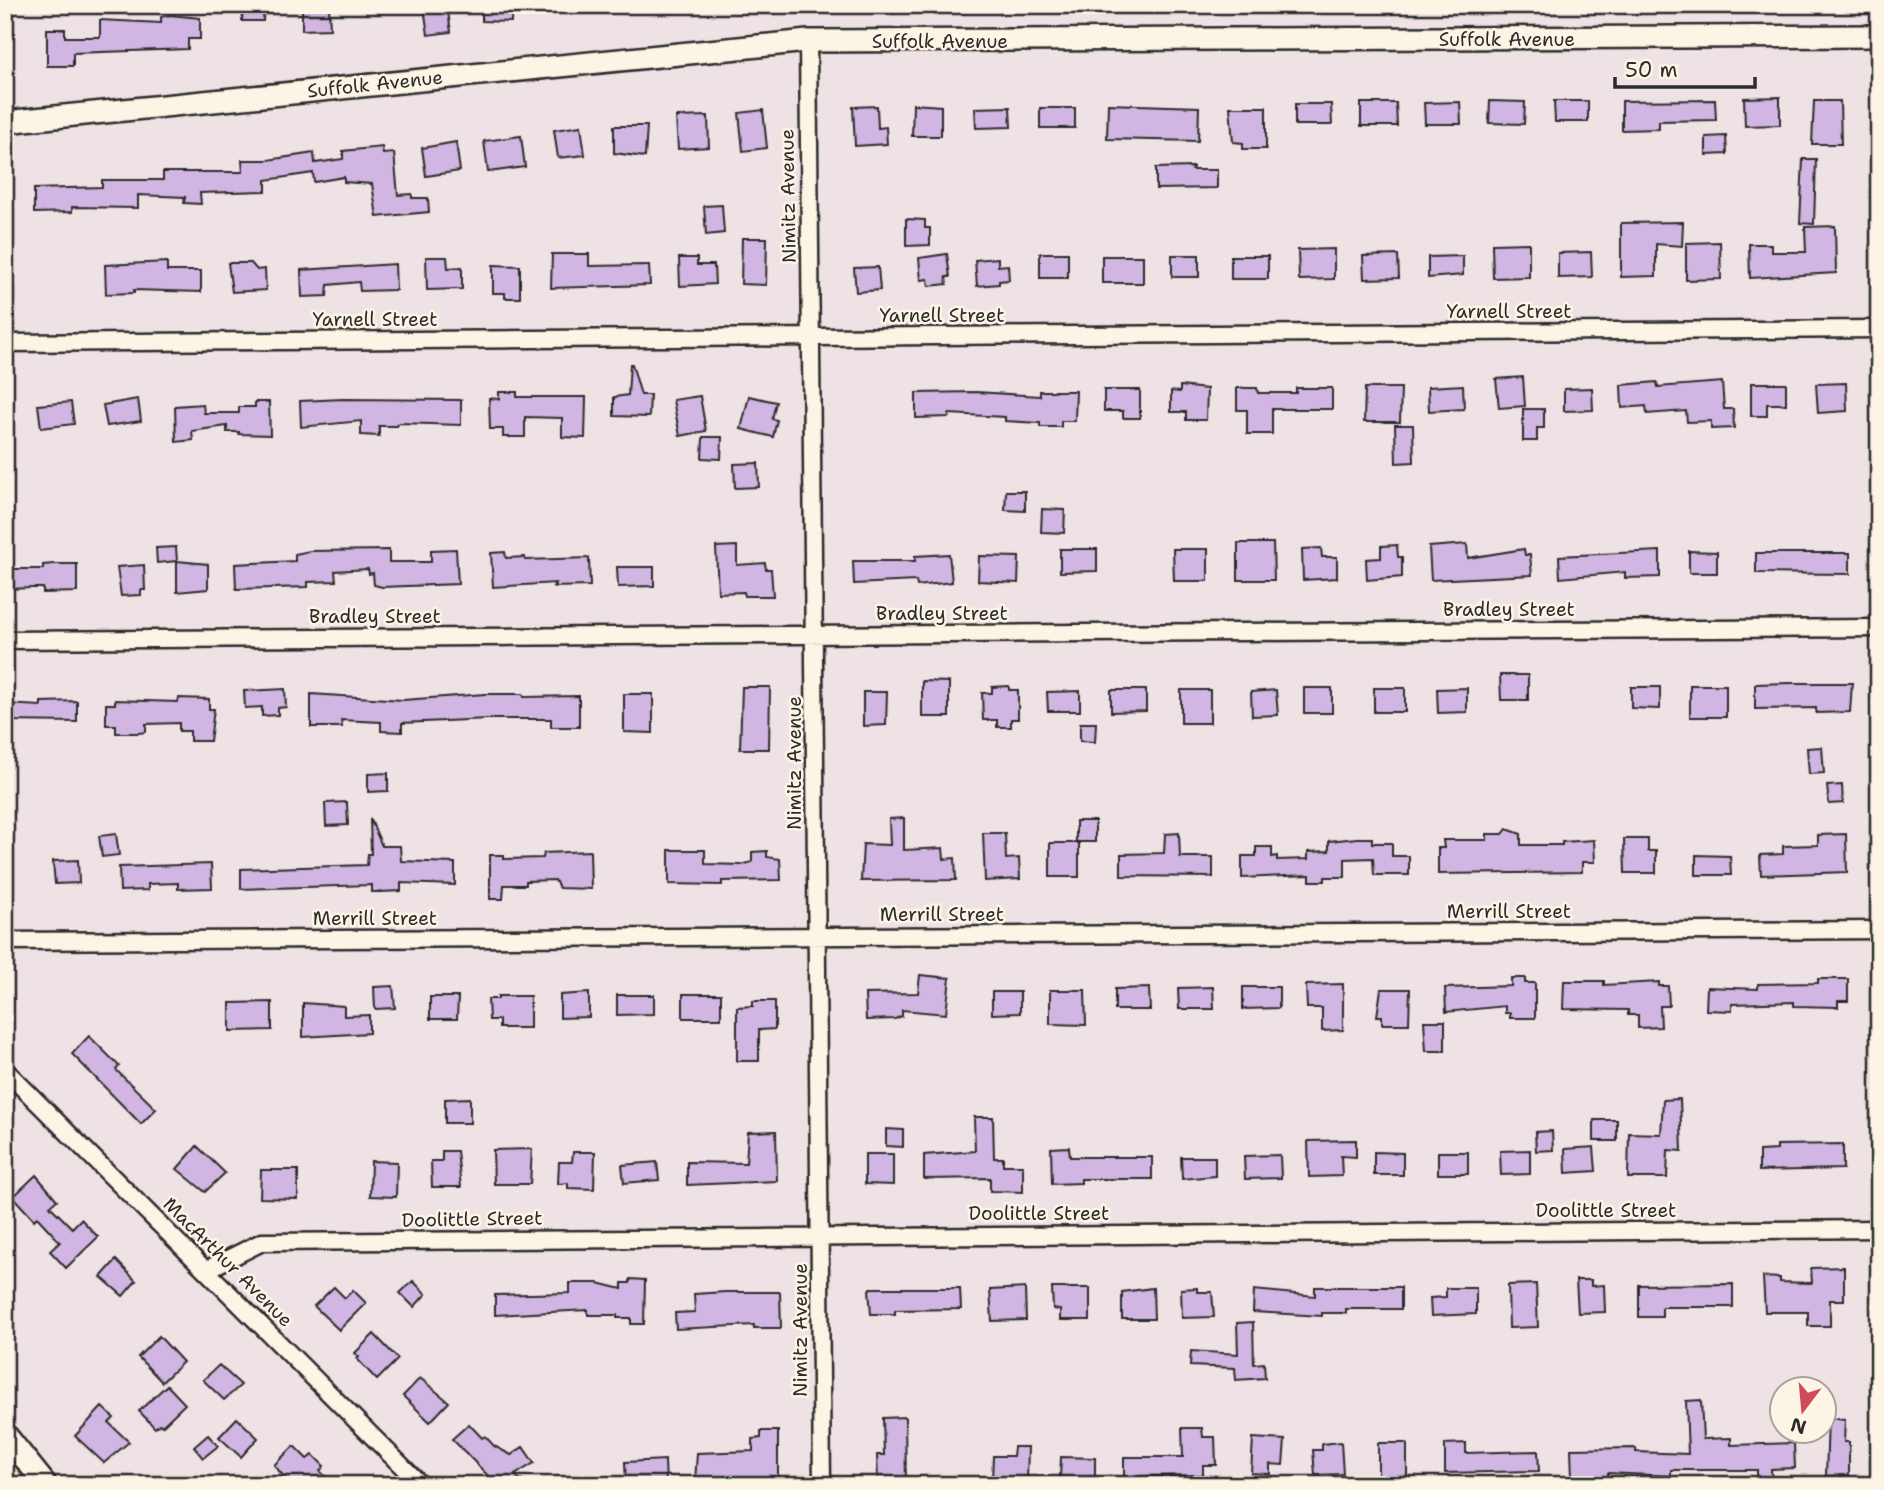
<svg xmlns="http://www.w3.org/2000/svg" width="1884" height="1490" font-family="'Shantell Sans',sans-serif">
<rect width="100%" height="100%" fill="#efe2e4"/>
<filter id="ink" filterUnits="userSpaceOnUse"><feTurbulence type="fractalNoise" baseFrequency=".0143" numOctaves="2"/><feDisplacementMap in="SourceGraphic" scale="14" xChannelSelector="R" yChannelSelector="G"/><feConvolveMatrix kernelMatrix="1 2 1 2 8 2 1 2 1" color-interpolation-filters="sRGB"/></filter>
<g filter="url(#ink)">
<path fill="#d1b5e3" stroke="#2b2b2b" stroke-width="2" d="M243,5H264L263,21H242Z
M431,5H447L451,32L428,35L424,8Z
M482,5H512L511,22L482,21Z
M329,6L330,29L302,30V7Z
M170,15L200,18V39H188V49L73,53V66H47V29H65V37H100V20L161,23V17Z
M1780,97V125L1745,126L1744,98Z
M1715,100L1716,120L1659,121V129L1622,130V101Z
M1490,101L1525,102L1524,124L1489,123Z
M1554,101H1588V122H1555Z
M1814,101H1840L1841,144H1812Z
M1460,102L1461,124H1425L1424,103Z
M1361,103H1396L1397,126H1361Z
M913,104L941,106V136H912Z
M1108,104L1199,107L1198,141L1107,139Z
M1295,104H1331L1332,125H1295Z
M877,106L878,128L886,127L887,144L855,146L853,107Z
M1010,107L1011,127L976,128L975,108Z
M1230,107H1266V149H1243V143L1233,142Z
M1040,108H1075V128H1040Z
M763,110L767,148L743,151L739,113Z
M708,116L709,147L678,149L676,117Z
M581,126L585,155L558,158L554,130Z
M614,126H647L645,157L614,153Z
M521,136L525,167L488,172L484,141Z
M1726,136L1727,154L1706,155V137Z
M456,142L460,171L426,176L422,148Z
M382,147L383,154L394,153L398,195L412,194V198H428L429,212L377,217L372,184L344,182V177L314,182L313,173L266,180V191L200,193L201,204L184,203L185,197L138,195V208L72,207V212L34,213V189L102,187V180H163V172H243L242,160H268L314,153L315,163L343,159V151Z
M1803,159H1816L1814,224L1800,223Z
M1193,167L1192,170H1217V188L1156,189V168Z
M722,205L724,233L706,235L704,206Z
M906,219L925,220V228H930V245L906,246Z
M1683,222L1682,246L1656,244V276L1621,277V223Z
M1835,226L1836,273L1750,278L1749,244H1771V252H1806L1805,227Z
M742,238H767L766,285L741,284Z
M1720,242L1721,279L1686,280V243Z
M1529,243V277L1493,278L1492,244Z
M1334,249V279L1299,280L1298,250Z
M1591,252L1592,277L1558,278V253Z
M1040,253H1068V278H1040Z
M552,254H589V266L649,265L650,285L551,288Z
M947,254L950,277H946L947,284L929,286L928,279L921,280L919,258Z
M1172,255H1199V277H1172Z
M1398,255L1399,278L1364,279L1363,256Z
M1102,256H1143V283H1102Z
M1231,256H1268V279H1231Z
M1463,256V275L1428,278V257Z
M426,257H447L448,268L462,267V289L427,290Z
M679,258H697V265H714L715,284L680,286Z
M998,258V266L1008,265L1009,280L999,281V284L977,286L975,260Z
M167,262V271H201V292L134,290V293L106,294L105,265Z
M228,263H251L257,270L265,269L266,290L232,292Z
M395,264L396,290L360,291L359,282L328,285L327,296L302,297L301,270Z
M493,265L520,266V298H505V293H493Z
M878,267L880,290L856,292L854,268Z
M630,364H632L641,395H650L649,417L614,416V397L628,395Z
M1523,377L1525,406L1499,408L1496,379Z
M1657,382L1658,387L1722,382L1724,409H1733L1734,428L1711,429V421L1687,422L1686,411L1647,414L1646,406L1622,408L1621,385Z
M1751,383H1786V404H1767V416H1751Z
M1846,383L1847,411L1818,413L1816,384Z
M1463,385L1464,409L1429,411L1428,387Z
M1180,386L1207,389L1206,420H1186V412H1171V391L1180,392Z
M1237,388H1257L1258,393H1296V388H1332V409H1272V434H1247V410H1237Z
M1365,388H1401L1400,422H1364Z
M1592,388L1593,410L1564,411V389Z
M1104,390H1140V418H1123V411H1104Z
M1040,391H1076L1075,421H1061V427H1040V423L1005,421V417L949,414V417L916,418V393L976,392L1040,396Z
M499,392H517V397H586L585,438L562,437V418L525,417V437H503V429H490L489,398L499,399Z
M700,396L706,431L680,436L673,400Z
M749,396L776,402L772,419L777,420L773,437L741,429Z
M138,399L141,421L107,426L103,405Z
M343,399L461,400V425L399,423L397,426H379V436L361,435V421L301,427L300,401Z
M71,402L74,424L41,428L38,405Z
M255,402H269L270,435L239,434V432H227V426L192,431L193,440L176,442L175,406L203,404L204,413H239V407H255Z
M1523,409H1544V428H1537V441H1523Z
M1395,425H1413L1414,462L1396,463Z
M703,437H722L721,459L702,458Z
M758,463L759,487L735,488L734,464Z
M1006,491H1025V511L1005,510Z
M1042,509L1065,510L1064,533L1041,532Z
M1238,543H1273L1274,580H1238Z
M1467,544L1468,558L1524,549L1525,555H1530L1532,575L1431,580L1429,547Z
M1397,545L1398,557H1402V577L1367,580L1366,559L1381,558V546Z
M737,546V565L765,563L766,569H771L773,596H745L744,592L718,593L716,547Z
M176,547L177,561L157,563L156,548Z
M1321,548L1322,557H1337V578L1303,580L1302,549Z
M456,549L458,584L382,587L374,585L373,573L369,574L368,569L335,571L336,581L308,582V587L236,589L235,564L295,561V554L310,551L389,550V562H431V550Z
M1060,549H1097V571L1060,572Z
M1173,549H1208V581H1174Z
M1660,551V577L1625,578V572L1560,578L1559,556Z
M1689,551L1717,552V573H1689Z
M505,552L506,558L525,557V560L589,558L590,586L553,587L555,583L493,587L491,553Z
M1756,553H1850V574L1756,573Z
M949,554L952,582L917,586L916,581L854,584L853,561H915V556Z
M979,556L1019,557L1018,583L978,581Z
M177,561L208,564V589L177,592Z
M54,564H77V592L43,593V588H33L5,589V569H43V565Z
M144,565L145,590H141V595L121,596L117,567Z
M617,567H654V586L618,587Z
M1500,675H1528V700H1501Z
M922,681L949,682V717H922Z
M1792,683H1852L1850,712L1816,713V708L1755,709V684Z
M1690,685H1726V717H1690Z
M1009,686V690H1018V719H1011V727H997V720H983L982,693H992V687Z
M742,687H770L769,749H740Z
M1631,687H1660V709L1631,708Z
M1304,688H1332V713H1304Z
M1374,688H1405V712H1374Z
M1467,688V712L1438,713L1437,689Z
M285,689L286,707L278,708V715L262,716V707L245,708L244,691Z
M1111,690H1146V711L1111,712Z
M1181,690H1210V723H1181Z
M1276,690L1278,715L1252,716L1251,692Z
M1080,691V711H1048L1047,692Z
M863,692H887L886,725L863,726Z
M311,694L403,700L485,694H523L524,697L579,696V727H551V719H489L402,723V732L381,731V722L341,720L342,727H311Z
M624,694H653V733L624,732Z
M179,698L209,699V709H214L210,741H190V731H179V723L146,724V732L139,733H116V725H106V704H115V700L178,702Z
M77,701V722L5,721V704L41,706V702Z
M1080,723H1096L1095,742L1080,741Z
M1822,747L1824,773L1809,774L1807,748Z
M388,773V791L368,792V774Z
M1842,785L1843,803L1829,804L1827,786Z
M347,802L348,825L326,826L325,803Z
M370,818L382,846H400L401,861L455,863V885L401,883V891L381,892H372V885L241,889V869L367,865L368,854H371Z
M904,818V850L943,848L944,859L955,858L956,880L861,881L863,844L890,845L889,819Z
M1076,821H1095V842H1076Z
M1507,829L1521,834V845H1562V842L1594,840L1595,862H1582V872L1438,874V848H1444L1443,840H1487V834H1503Z
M983,833H1005L1006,859L1019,858L1020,879L985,881Z
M1179,833L1180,857H1213V877L1121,876V854L1164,853L1165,834Z
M116,834L119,855L102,857L99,836Z
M1846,834L1847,872L1761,875L1760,855L1783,854V846L1818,845V835Z
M1357,838H1372V843H1392V856H1409V875H1374L1373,858L1345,859V877H1325V881H1310V875L1242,878V856H1256V847H1272V857L1277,856V860L1308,859V852L1329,851V841Z
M1624,839H1648V851H1656V873H1625Z
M1050,843H1079V877H1050Z
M669,850H705V864L742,865L752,862V852L767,851V857L780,859L781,880L722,881V885L669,884Z
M590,851L591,889L559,888L555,880L526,881V885H504L503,899H490V855H504V859L543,858L544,853Z
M1696,855L1730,856L1731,875H1696Z
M78,860L79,883L55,884L53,861Z
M211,864L212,888L178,889V883L148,884V890L120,891L119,867Z
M920,975L950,978L946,1014L902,1010V1016L895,1019L866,1020L865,994L918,993Z
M1511,978H1525V983H1535V1018H1510V1013H1505V1006L1446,1012L1445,988L1511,986Z
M1818,979H1848V1001H1838V1007L1794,1006V1002L1732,1004V1011L1706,1010L1707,987L1758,989V984L1818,983Z
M1564,981H1604V985L1659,982V986H1668L1669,1006H1660L1661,1027L1638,1028V1015H1628V1010L1563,1009Z
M1343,984V1030L1322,1031V1008H1307L1306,985Z
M393,986L395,1008L375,1009L374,987Z
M1213,987L1214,1009H1179L1178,988Z
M1243,987H1279V1008L1243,1009Z
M1149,988L1150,1010H1115V989Z
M1381,989H1410L1409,1024H1382V1016H1377Z
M1050,990H1085L1086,1025L1050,1024Z
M992,992H1020V1013L992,1014Z
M589,993V1017L560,1018V995Z
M683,994H721V1018H683Z
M617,995H654V1014L617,1015Z
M498,996H530V1028H499V1020H489L488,999H498Z
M430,997H458L457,1019H430Z
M753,1001H775V1029L759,1030V1061H737V1007L753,1006Z
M272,1002V1030L230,1031V1003Z
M303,1003L344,1006V1016L369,1015V1033L303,1037Z
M1424,1021H1445V1051H1426Z
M89,1036L119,1066L116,1070L156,1109L141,1124L72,1054Z
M470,1098V1123H445V1099Z
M1680,1099L1682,1151L1668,1150L1667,1178H1628L1629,1133L1661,1134L1663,1100Z
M974,1117H993L994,1158H1003V1165H1023V1192L990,1191V1178L924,1179V1155L975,1151Z
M1594,1120H1617V1141H1594Z
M886,1129L903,1130V1147L886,1146Z
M776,1131L777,1181L687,1185V1162L746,1163L748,1132Z
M1552,1131L1553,1150L1536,1151L1535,1132Z
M1356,1140V1157L1341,1156L1342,1176L1309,1177L1308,1141Z
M1843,1144V1169L1759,1171V1151L1777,1150V1145Z
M197,1146L225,1173L205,1192L177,1169Z
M1069,1147L1070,1157H1152V1179H1081V1183L1052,1184L1051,1148Z
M1594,1147L1596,1171L1566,1173L1565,1149Z
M532,1149L530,1184H494L493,1150Z
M1530,1150V1174L1501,1175L1500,1151Z
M442,1151H457L461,1187H432L431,1161H442Z
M573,1152H595L594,1189L568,1188V1183L558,1184L559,1162H572Z
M1374,1152L1403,1153V1175H1374Z
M1438,1152H1468V1174H1438Z
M865,1154H893V1185L865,1184Z
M1280,1155L1281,1178L1245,1179L1244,1156Z
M1181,1157H1215V1176L1182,1179Z
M371,1161L397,1162L396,1197L370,1196Z
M657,1162L659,1180L624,1183L622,1165Z
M261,1170H298V1199L260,1198Z
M36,1175L57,1200L50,1206L72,1228L81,1219L98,1237L66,1268L50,1251L60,1242L37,1217L34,1220L13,1197Z
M116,1260L136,1281L123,1296L101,1277Z
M1844,1267V1300H1830V1326H1808V1312H1765L1763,1277L1780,1278V1282L1812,1283L1811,1268Z
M630,1279L645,1280L644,1324H631V1318H617V1315H588V1310L495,1315V1295L570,1293V1283H598L622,1289V1283H630Z
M1576,1280H1591V1286L1604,1285L1605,1312L1578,1313Z
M413,1281L426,1294L414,1307L400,1293Z
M1536,1284L1538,1327L1509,1328L1508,1285Z
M1733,1284V1307H1662V1317H1639V1285Z
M334,1287L345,1298L353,1290L366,1303L339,1330L314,1306Z
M1315,1287H1401V1309H1346V1313H1322V1316L1253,1312L1254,1290L1315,1296Z
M871,1288H960L961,1309L895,1310V1314H871L869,1290Z
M1025,1288L1026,1320L992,1321L990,1290Z
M1052,1288H1090V1320H1060V1310L1053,1309Z
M1153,1288L1154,1319H1122V1292Z
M1197,1288V1292H1212L1214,1317L1182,1318L1181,1289Z
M1446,1288H1476V1314L1431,1316L1430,1298L1446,1297Z
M725,1292H780L781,1328H754V1325L676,1329L675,1313L695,1312L694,1294Z
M1253,1322L1254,1364L1264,1363L1265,1378L1236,1380L1235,1368L1190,1366L1191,1351L1238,1354L1237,1323Z
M374,1334L398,1359L377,1380L357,1359L359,1357L355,1353Z
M159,1336L183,1362L162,1382L138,1357Z
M219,1365L241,1385L224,1400L203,1380Z
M420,1378L449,1402L430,1422L403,1396Z
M167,1385L185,1404L162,1426L160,1424L155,1428L139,1411Z
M1701,1400L1703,1439L1731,1438V1445L1794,1443L1795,1468L1771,1469L1772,1485H1757V1470H1671V1476L1608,1473V1478L1572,1479L1571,1449L1636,1448V1452L1688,1454L1686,1401Z
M102,1407L114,1418L109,1423L129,1442L104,1463L75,1436Z
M905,1417L906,1485H878L877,1455H884L883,1418Z
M237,1418L258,1438L241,1457L219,1437Z
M1828,1418L1845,1420L1844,1442H1849V1475L1826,1476Z
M469,1424L482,1438L485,1436L494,1446L511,1455L523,1447L534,1463L515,1475L526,1485H497L458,1445L452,1439Z
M1182,1428H1202L1203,1437H1215L1216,1465H1203V1475L1124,1477V1457H1183Z
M761,1431H778V1477H730V1481L695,1482L697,1453L753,1451V1439L761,1438Z
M208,1435L218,1446L203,1458L194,1447Z
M1253,1438L1285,1440L1283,1465L1270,1464V1474L1251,1473Z
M1341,1442L1343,1474L1315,1475L1313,1450H1322V1444Z
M1378,1443H1407V1479H1378Z
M1466,1443V1453L1538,1451L1539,1471L1445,1473V1444Z
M294,1446L307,1459L313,1455L324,1466L320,1471L325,1476L316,1485H291L274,1465Z
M1014,1447H1028L1027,1481L992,1480L993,1456H1013Z
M1061,1457L1095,1458V1479L1060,1478Z
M665,1460L666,1485H626L625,1462Z"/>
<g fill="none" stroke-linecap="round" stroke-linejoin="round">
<defs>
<path id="street" d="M808,41L822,1485
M5,343L1879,329
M5,640L1879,628
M5,941L1879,930
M5,1070L421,1485
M206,1270L262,1242L1879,1229"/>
<path id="secondary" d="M5,122L808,41L1879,36
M5,1434L46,1485"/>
</defs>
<use href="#street" stroke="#2b2b2b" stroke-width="21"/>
<use href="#secondary" stroke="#2b2b2b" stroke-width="26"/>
<use href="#street" stroke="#fcf5e5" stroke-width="16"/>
<use href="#secondary" stroke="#fcf5e5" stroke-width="21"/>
</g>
</g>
<g text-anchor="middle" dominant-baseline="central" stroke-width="5" stroke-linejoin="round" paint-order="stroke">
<g font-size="19" fill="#2b2b2b" stroke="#fcf5e5">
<text x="1507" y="39">Suffolk Avenue</text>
<text x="940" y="41">Suffolk Avenue</text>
<text transform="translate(375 84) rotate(-6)">Suffolk Avenue</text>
<text transform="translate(788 196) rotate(-91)">Nimitz Avenue</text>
<text x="1509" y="311">Yarnell Street</text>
<text x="942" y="315">Yarnell Street</text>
<text x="375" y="319">Yarnell Street</text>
<text x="1509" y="609">Bradley Street</text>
<text x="942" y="613">Bradley Street</text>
<text x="375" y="616">Bradley Street</text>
<text transform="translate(794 763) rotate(-90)">Nimitz Avenue</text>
<text x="1509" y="911">Merrill Street</text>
<text x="942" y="914">Merrill Street</text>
<text x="375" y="918">Merrill Street</text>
<text x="1606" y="1210">Doolittle Street</text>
<text x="1039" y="1213">Doolittle Street</text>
<text transform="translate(472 1219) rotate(-1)">Doolittle Street</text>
<text transform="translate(228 1262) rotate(45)">MacArthur Avenue</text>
<text transform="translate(800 1330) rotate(-90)">Nimitz Avenue</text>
</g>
</g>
<rect width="1884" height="1490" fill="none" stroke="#fcf5e5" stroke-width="28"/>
<rect x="14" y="14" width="1856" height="1462" fill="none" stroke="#2b2b2b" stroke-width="2.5" filter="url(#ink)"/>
<g transform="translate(1803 1410) rotate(196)"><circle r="33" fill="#fcf5e5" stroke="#a8a49b" stroke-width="2"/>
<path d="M0-5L12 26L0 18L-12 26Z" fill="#d1495b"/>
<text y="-10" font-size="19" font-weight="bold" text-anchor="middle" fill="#2b2b2b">N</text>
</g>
<path d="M1615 77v10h140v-10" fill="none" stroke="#2b2b2b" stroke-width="3.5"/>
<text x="1625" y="77" font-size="21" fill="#2b2b2b" stroke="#fcf5e5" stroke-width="5" paint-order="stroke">50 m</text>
</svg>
